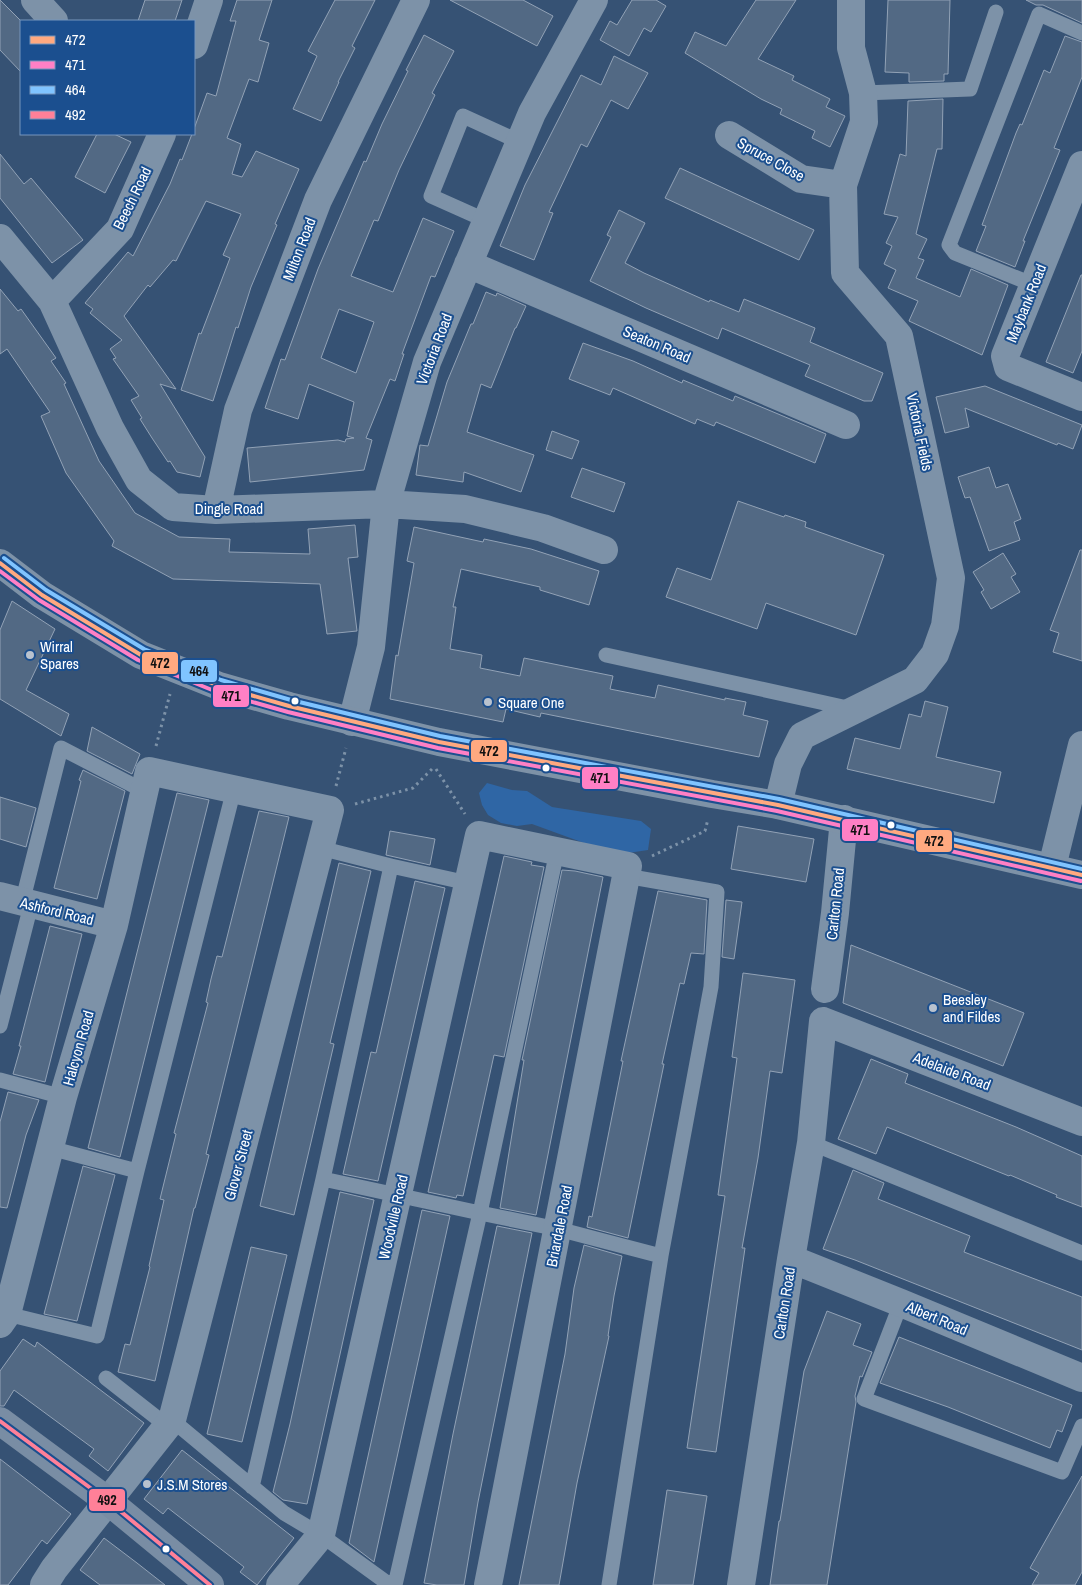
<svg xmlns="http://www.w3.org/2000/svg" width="1082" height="1585" font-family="'Archivo Narrow',sans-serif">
<rect width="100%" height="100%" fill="#365274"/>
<path fill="#2f66a5" d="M487,783L512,790L527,791L552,807L641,821L651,829L648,850L628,853L606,851L532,824L517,826L501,823L488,815L482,805L479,793Z"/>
<path fill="#526984" stroke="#92a2b6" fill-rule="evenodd" d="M0,0L21,21V72L0,50Z
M145,0H182L175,21H138Z
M237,0H272L259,40L269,43L258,82L249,79L227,138L241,144L232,174L242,177L256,151L299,169L275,224L277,225L251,287L238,328L236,327L213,401L181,390L199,333L201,334L230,258L223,255L241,214L206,201L176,261L173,260L150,287L148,285L124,316L176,389L160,384L205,457L200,477L177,472L170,461L168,462L152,438L140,419L142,418L131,400L139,396L113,359L116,358L110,349L122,340L90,313L93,309L85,303L128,252L133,256L170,184L180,159L182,160L192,134H194V129L207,93L216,96L236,21H230Z
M335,0H375L352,46L355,48L338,82H339L321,121L293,109L317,56L308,51Z
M450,0H523L553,16L537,46Z
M632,0H656L666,6L651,32L644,28L629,56L600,40L610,21L617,25Z
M756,0H796L758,59L794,76L792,80L830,99L826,107L845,116L830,147L812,138L815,131L780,114L782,109L761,99L685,53L695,32L726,46Z
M888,0H950L948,74H944V81L909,82V73L885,72Z
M1026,0H1082V23L1043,5H1036Z
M424,35L454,51L432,93L435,95L399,170L378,221L374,220L351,276L393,292L423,218L454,231L435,277L431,276L402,354H404L395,381L390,379L366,438L372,440L364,470L250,482L247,448L338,440L345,442L346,439L354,438L347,436L354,402L309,384L298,419L265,408L281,359L285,360L318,269L338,222L364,161L366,162L382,124L408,71L406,70ZM339,309L374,322L356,373L321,358Z
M1065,36L1082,42V77L1054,148L1060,150L1023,241H1025L1015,267L976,251L986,226L982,225L1016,133L1020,124L1022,125L1044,70L1050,73Z
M614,56L648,73L628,109L611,100L587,147L581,144L549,212L553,213L534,260L500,246L525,185L581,75L601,85Z
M943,99L942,149H937L916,234L927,239L918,258L924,260L916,278L960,297L971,269L1008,285L982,355L909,321L918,301L888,288L896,270L884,264L892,246L886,243L898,217L884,214L900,154L906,156L908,101Z
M97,134H114L131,142L105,193L75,177Z
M0,154L24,184L31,178L83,240L52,263L0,198Z
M680,168L814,230L799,260L665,198Z
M619,210L645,223L625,263L644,273L709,302L710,300L739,312L744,299L815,328L810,342L883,373L872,401H864L805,376L810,365L722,328L718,339L646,308L590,281L611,237L607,235Z
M1081,275H1082V351L1073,373L1046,362Z
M0,289L18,311L21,309L56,358L51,361L66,383L64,384L99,461L135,513L179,537L230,539L229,552L310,554L308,529L355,525L358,557L348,558L357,631L327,634L320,584L173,579L112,546L114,541L66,473L41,416L50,412L7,349L0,354Z
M486,292L496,296L497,293L526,306L516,328H515L491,388L481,384L467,432L534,455L521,492L464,472L463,482L416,475L420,445L428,446L447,382L471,324H473Z
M583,343L633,361L682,383L683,380L733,401L735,396L826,434L815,463L716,422L714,426L697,419L695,424L613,388L610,395L569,379Z
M985,386L1082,425L1073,449L1058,443L1057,445L965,408L969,427L945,433L936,397Z
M552,431L579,441L572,459L546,450Z
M989,467L996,488L1008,484L1021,519L1014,522L1020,540L989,551L970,497L965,498L958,477Z
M582,468L625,483L614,512L571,497Z
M738,501L784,517L785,515L806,522L805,527L884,555L856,635L766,603L757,629L666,597L677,568L711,580Z
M414,527L483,542L484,539L531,549L599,571L589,605L540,590V587L461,569L453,607H456L450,649L482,655L480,668L520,676L524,658L613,676L610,689L655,698L658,685L725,700V698L746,702L743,715L768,721L759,757L541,713L540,717L506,709L503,722L390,699L396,655L398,656L414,563L407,561Z
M1080,550H1082V661L1053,652L1059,633L1050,630Z
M1003,553L1016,574L1011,577L1020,592L991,609L981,592L984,590L973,572Z
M12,601L55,629L26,690L69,714L61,736L0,699V630Z
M925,701L948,707L936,757L1001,772L994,803L847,769L855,738L900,749L909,714L921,717Z
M92,727L140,754L132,774L87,751Z
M83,770L125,791L97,899L54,888L81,781L79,780Z
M177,793L209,800L120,1157L88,1148Z
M0,797L36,808L26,847L0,839Z
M259,811L289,817L222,1089L206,1154L209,1155L195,1208H194L155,1381L118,1372L125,1344L130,1345L150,1267L149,1266L164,1200L160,1199L176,1134L174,1133L208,1003L206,1002L211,979L217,956L222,957Z
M738,826L814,839L806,882L731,869Z
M390,831L435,839L430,865L386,855Z
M504,856L532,862L531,865L544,867L504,1057L494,1055L463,1196L457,1195L456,1198L428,1192Z
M339,863L371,871L330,1043L334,1044L294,1215L260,1206Z
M562,870L575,871L603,877L536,1215L500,1208L524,1060H522Z
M415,881L445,888L378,1181L343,1174L371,1052L376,1053Z
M658,891L707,900L704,954L691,953L684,984L680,983L662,1064H664L628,1238L587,1227L589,1216L592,1217L623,1061H621Z
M726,900L742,902L734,959L722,957Z
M50,926L82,934L45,1082L13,1074L21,1046H19Z
M851,945L1024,1013L1003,1066L843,1003Z
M743,973L795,980L782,1073L770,1071L758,1158L742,1248H745L716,1452L687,1448L725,1196L718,1195L737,1058L732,1057Z
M871,1059L908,1074L905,1083L1016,1127L1082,1156V1207L1056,1197L1057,1195L1010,1175L1009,1176L887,1127L876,1154L838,1139Z
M8,1092L39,1100L26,1135L7,1208L0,1207V1122Z
M83,1166L115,1175L77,1321L44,1314Z
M853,1170L884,1183L878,1199L970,1236L964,1252L1082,1297V1350L855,1260L823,1249Z
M340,1192L374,1200L307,1504L283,1500L273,1492L290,1424Z
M422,1210L450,1216L374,1562L349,1543Z
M497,1226L532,1233L478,1502L464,1585H437L424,1583L453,1434Z
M584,1245L622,1256L614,1296L608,1336H609L577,1483L559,1585H519L565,1354L574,1288Z
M251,1247L287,1255L242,1442L207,1434Z
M827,1311L861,1324L853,1345L872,1352L862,1377L860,1376L855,1396L856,1402L827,1585H770L779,1521H780L804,1371Z
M899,1337L1072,1405L1062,1432L1057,1430L1050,1448L948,1407L880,1383Z
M23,1339L35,1347L37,1342L144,1423L108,1471L89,1456L94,1449L14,1390L4,1406H0V1371Z
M182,1450L294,1538L257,1585L240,1572L244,1567L168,1508L163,1514L144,1499Z
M0,1459L71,1514L47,1544L42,1540L8,1585H0Z
M1082,1476V1572L1075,1585H1032L1039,1573L1030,1568Z
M667,1490L707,1496L693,1585H653Z
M104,1538L137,1563L165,1585H100L80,1570Z"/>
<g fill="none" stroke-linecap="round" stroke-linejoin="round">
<path stroke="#7d92a8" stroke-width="3" stroke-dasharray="2.5 4" stroke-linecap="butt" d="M156,746L170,694
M436,769L465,814
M336,786L346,748
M355,804L413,788L433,768
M652,856L705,831L708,819"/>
<path stroke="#7d92a8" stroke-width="15" d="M863,93L970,89L996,12
M487,221L431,196L463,116L520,142
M1034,285L955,253L949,245L1039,14L1082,33
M606,655L852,709
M391,866L468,883
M22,903L61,748L144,791
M0,1026L31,905
M0,1080L63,1097
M811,1143L1082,1253
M50,1148L137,1171
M323,1179L480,1213L557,851
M901,1303L864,1399L1062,1472L1082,1426
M7,1314L97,1336L137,1171L234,789
M106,1378L166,1425
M172,1420L284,1513L321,1535L390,1585
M252,1487L323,1179L391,866L320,848
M395,1585L480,1213L558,1229L661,1256L711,987L717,892L626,876
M609,1585L661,1256"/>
<path stroke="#7d92a8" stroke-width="28" d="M35,0L54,21
M194,45L209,0
M729,135L801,179L843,185
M1082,165L1005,356L1008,367L1082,397
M0,238L52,301L110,428L139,480L173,507L216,510L386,504L465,509L543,528L604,550
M468,264L846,425
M52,301L120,229L162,134
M216,510L238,410L318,200L416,0
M352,722L371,647L386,504L427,362L532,113L594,0
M778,805L788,764L802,736L915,680L935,654L945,626L951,578L899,336L845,273L843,185L864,122L863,93L851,48V0
M1052,867L1082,745
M0,896L114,925
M825,989L835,913L844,819
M791,1259L901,1303L1082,1378
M0,1324L7,1314L63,1097L114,925L149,771L330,810L172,1420L54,1569L44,1585
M280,1585L321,1535L479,835L628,866L488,1585
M741,1585L791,1259L811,1143L823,1021L1082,1122"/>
<path stroke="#798da4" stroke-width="28" d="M0,1421L108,1501L210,1585"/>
<path stroke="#7e92a7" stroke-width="28" d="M0,563L42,595L141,655L219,686L289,706L439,742L712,794L778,805L1082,875"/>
<defs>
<path id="bus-1" d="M0,563L42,595L141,655L219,686L289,706L439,742L778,805L1082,875"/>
<path id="bus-2" d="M0,571L39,600L138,660L217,692L288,712L438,748L777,811L1081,881"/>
<path id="bus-3" d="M4,558L46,590L144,649L221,680L291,700L440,736L779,799L1082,869"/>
<path id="bus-4" d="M0,1421L108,1501L210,1585"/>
</defs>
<use href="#bus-1" stroke="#1b4f8f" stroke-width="8"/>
<use href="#bus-2" stroke="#1b4f8f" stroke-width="8"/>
<use href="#bus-3" stroke="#1b4f8f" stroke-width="8"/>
<use href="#bus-4" stroke="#1b4f8f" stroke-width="8"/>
<use href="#bus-1" stroke="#ffa980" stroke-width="4"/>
<use href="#bus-2" stroke="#ff80c5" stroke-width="4"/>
<use href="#bus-3" stroke="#80c4ff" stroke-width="4"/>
<use href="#bus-4" stroke="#ff8098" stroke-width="4"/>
</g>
<g fill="#b9c2ce" stroke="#1b4f8f" stroke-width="2">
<circle cx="30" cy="655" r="5"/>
<circle cx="488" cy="702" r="5"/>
<circle cx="933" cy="1008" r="5"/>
<circle cx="147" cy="1484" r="5"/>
</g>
<g fill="#fff" stroke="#1b4f8f" stroke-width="2">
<circle cx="295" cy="701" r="4.5"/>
<circle cx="546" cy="768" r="4.5"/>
<circle cx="891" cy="825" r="4.5"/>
<circle cx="166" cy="1549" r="4.5"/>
</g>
<g text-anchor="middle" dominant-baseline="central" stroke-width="4" stroke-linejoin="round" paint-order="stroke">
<g font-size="15" fill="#fff" stroke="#1b4f8f">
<text transform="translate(771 159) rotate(29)">Spruce Close</text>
<text transform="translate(132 198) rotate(-64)">Beech Road</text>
<text transform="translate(299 249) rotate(-69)">Milton Road</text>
<text transform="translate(1026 303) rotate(-68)">Maybank Road</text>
<text transform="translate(657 344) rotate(23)">Seaton Road</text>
<text transform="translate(434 349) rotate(-69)">Victoria Road</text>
<text transform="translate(920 432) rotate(78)">Victoria Fields</text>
<text x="229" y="508">Dingle Road</text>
<text transform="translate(835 904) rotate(-84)">Carlton Road</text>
<text transform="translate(57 911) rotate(14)">Ashford Road</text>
<text transform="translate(78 1048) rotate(-74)">Halcyon Road</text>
<text transform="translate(952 1071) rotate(21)">Adelaide Road</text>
<text transform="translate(238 1165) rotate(-75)">Glover Street</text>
<text transform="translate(393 1217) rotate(-77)">Woodville Road</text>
<text transform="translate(559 1226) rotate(-79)">Briardale Road</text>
<text transform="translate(784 1303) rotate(-81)">Carlton Road</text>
<text transform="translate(937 1318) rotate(23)">Albert Road</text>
</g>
<g font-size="15" fill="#fff" stroke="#1b4f8f" text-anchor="start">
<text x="40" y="646">Wirral<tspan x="40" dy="17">Spares</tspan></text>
<text x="498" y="702">Square One</text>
<text x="943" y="999">Beesley<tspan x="943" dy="17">and Fildes</tspan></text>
<text x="157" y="1484">J.S.M Stores</text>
</g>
</g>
<g stroke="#1b4f8f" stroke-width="2">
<rect x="141" y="651" width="38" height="24" rx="5" fill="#ffa980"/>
<rect x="180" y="659" width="38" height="24" rx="5" fill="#80c4ff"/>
<rect x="212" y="684" width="38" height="24" rx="5" fill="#ff80c5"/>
<rect x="470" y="739" width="38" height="24" rx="5" fill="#ffa980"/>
<rect x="581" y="766" width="38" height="24" rx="5" fill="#ff80c5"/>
<rect x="841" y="818" width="38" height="24" rx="5" fill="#ff80c5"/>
<rect x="915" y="829" width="38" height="24" rx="5" fill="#ffa980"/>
<rect x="88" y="1488" width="38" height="24" rx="5" fill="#ff8098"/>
</g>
<g font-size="14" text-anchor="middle" font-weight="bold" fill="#111">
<text x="160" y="668">472</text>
<text x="199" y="676">464</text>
<text x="231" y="701">471</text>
<text x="489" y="756">472</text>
<text x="600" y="783">471</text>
<text x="860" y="835">471</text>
<text x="934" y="846">472</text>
<text x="107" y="1505">492</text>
</g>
<rect x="20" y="20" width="175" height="115" fill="#1b4f8f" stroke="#7695bc"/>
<rect x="30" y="36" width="25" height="8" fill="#ffa980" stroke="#7695bc"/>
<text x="65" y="45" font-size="15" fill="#ffffff">472</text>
<rect x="30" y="61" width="25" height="8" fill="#ff80c5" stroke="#7695bc"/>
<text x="65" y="70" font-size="15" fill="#ffffff">471</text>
<rect x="30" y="86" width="25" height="8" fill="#80c4ff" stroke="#7695bc"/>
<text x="65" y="95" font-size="15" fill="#ffffff">464</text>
<rect x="30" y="111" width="25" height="8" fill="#ff8098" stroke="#7695bc"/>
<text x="65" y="120" font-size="15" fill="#ffffff">492</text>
</svg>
